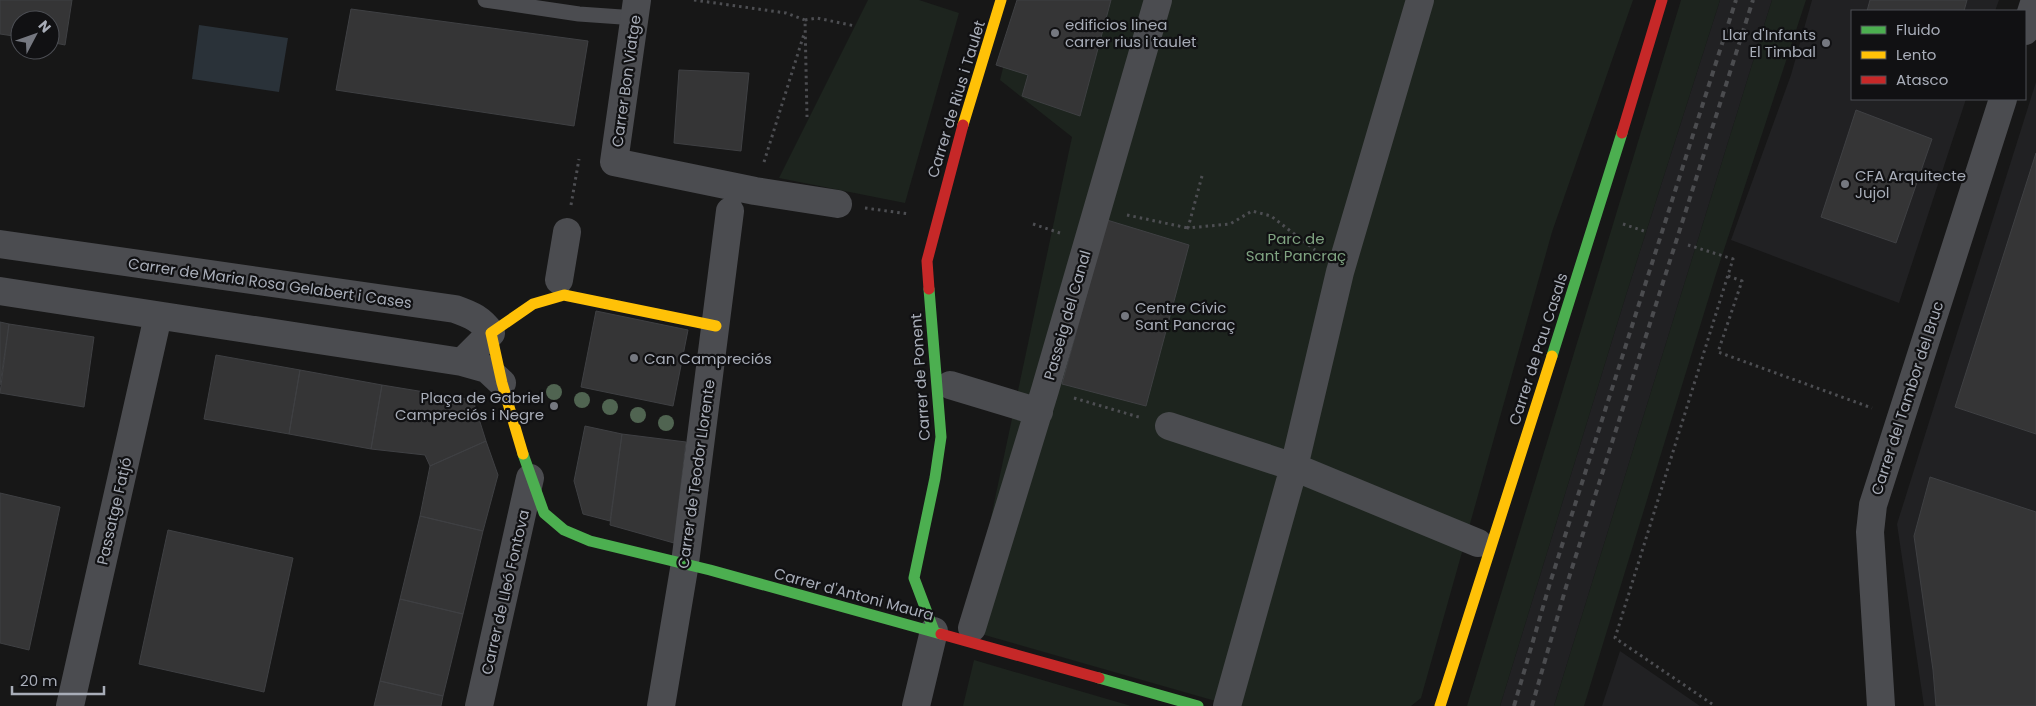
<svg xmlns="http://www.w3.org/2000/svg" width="2036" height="706" font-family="Poppins,sans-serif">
<rect width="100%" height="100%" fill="#171717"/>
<path fill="#212123" d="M1720,0H1772L1554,706H1500L1626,295Z
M1812,0H1999L1995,11H1852V99H1966L1899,303L1731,240L1791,75Z
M2036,82V706H1924L1897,524Z
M1620,651L1700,706H1602Z"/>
<path fill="#1d241e" d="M868,0H919L959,13L905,203L779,178Z
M1020,0H1633L1552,232L1421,698L1411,706H1233L967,630L1072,137L1000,80Z
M1681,0H1720L1626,295L1500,706H1467Z
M1772,0H1806L1716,274L1584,706H1554Z
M974,660L1131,706H963Z"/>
<path fill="#2a3239" d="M199,25L288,38L279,92L192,79Z"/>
<path fill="#353536" stroke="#3f4043" d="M0,0H72L65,45L50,42V20H20V37L0,34Z
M1017,0H1111L1080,116L1022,96L1028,75L996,65Z
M1870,0H1967L1964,11H1867Z
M351,9L588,41L574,126L336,90Z
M679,70L749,73L741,151L674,143Z
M1856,110L1932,139L1896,243L1821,217Z
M2036,153V434L1955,407Z
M1107,220L1189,245L1146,406L1062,384Z
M596,311L688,330L673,406L581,387Z
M0,322L9,324L0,385Z
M9,324L94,337L84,407L0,393Z
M216,355L300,370L289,434L204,419Z
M300,370L382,385L371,449L289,434Z
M382,385L473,400L486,441L430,466L425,455L371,449Z
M585,426L622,434L610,521L583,514L574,481Z
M622,434L686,442L674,543L610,525Z
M486,441L498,475L483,531L420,516L430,466Z
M1930,477L2036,512V706H1936L1933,670L1914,536Z
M0,493L60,507L29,650L0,643Z
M420,516L483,531L463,614L400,599Z
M168,530L293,558L264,692L139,664Z
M400,599L463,614L443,696L380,681Z
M380,681L443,696L441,706H374Z"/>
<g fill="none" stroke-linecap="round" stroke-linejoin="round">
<path stroke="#4d4e52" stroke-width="3" stroke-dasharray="2.5 4" stroke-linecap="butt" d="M694,0L786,13L805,20L807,117
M805,20L817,18L855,26
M764,162L804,34
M1202,176L1188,228L1230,224L1252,211L1271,216L1315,250
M571,205L579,159
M865,208L909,214
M1127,215L1188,228
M1033,224L1060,233
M1623,224L1647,232
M1688,245L1733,259L1615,638L1715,706
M1728,276L1742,281L1718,352L1872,408
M1074,398L1142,418"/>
<path stroke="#4b4c50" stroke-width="15" d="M485,0L579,14L636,18"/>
<path stroke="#4b4c50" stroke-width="28" d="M637,0L614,162L755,191L838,204
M2025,31L2035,0
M0,244L455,309C472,315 481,319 491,333L462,362
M559,280L567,232
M0,291L462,362L487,369L502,383
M950,385L1039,412
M1169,426L1294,467L1478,543
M972,628L1045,390L1158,0
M70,706L158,316
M479,706L530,478
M661,706L685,563L730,211
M916,706L934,631
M1227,706L1294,467L1340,272L1420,0
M1881,706L1870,532L1873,505L2003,99"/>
<path stroke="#4caf50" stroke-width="11" d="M929,289L941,437L935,478L914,578L934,631
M1552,356L1622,133
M523,454L544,513L564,530L590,541L710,570L941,634
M1099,678L1198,706"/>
<path stroke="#ffc107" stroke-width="11" d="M963,125L1001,0
M523,454L502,383L491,333L533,304L564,295L716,326
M1440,706L1552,356"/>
<path stroke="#c62828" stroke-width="11" d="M1622,133L1662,0
M929,289L927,261L963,125
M941,634L1099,678"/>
<path stroke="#4b4c4f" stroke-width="4" stroke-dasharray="6 5" stroke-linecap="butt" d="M1514,706L1550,583L1736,0
M1532,706L1566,587L1753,0"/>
</g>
<g fill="#506451">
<circle cx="554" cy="392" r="8"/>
<circle cx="582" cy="400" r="8"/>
<circle cx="610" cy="407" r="8"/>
<circle cx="638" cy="415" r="8"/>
<circle cx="666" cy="423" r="8"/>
</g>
<g fill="#757880" stroke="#111113" stroke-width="2">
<circle cx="1055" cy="33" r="5"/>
<circle cx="1826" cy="43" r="5"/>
<circle cx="1845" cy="184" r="5"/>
<circle cx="1125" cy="316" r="5"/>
<circle cx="634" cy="358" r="5"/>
<circle cx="554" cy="406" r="5"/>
</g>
<g text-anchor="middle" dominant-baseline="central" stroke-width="4.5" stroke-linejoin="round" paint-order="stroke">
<g font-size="15" fill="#a8adb8" stroke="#111113" text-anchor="start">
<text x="1065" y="24">edificios linea<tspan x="1065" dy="17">carrer rius i taulet</tspan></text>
<text x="1816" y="34" text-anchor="end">Llar d'Infants<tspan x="1816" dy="17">El Timbal</tspan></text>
<text x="1855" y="175">CFA Arquitecte<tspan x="1855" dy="17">Jujol</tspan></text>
<text x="1135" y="307">Centre Cívic<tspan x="1135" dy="17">Sant Pancraç</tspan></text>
<text x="644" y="358">Can Campreciós</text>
<text x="544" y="397" text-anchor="end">Plaça de Gabriel<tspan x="544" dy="17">Campreciós i Negre</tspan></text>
</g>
<g font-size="15" fill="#a8adb8" stroke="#111113">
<text transform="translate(626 81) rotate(-82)">Carrer Bon Viatge</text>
<text transform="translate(956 99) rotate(-73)">Carrer de Rius i Taulet</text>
<text transform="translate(270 283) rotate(8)">Carrer de Maria Rosa Gelabert i Cases</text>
<text transform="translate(1067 315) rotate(-74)">Passeig del Canal</text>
<text transform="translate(1538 349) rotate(-72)">Carrer de Pau Casals</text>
<text transform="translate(920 377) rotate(-94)">Carrer de Ponent</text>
<text transform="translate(1907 398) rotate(-72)">Carrer del Tambor del Bruc</text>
<text transform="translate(696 474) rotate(-82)">Carrer de Teodor Llorente</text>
<text transform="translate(114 511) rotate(-77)">Passatge Fatjó</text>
<text transform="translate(505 592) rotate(-77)">Carrer de Lleó Fontova</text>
<text transform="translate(854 594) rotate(15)">Carrer d'Antoni Maura</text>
</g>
<g font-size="15" fill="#7fa381" stroke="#111113">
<text x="1296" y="238">Parc de<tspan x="1296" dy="17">Sant Pancraç</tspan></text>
</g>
</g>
<rect x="1851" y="10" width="175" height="90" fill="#111113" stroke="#4d4f55"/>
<rect x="1861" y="26" width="25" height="8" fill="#4caf50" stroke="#4d4f55"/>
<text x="1896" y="35" font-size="15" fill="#a8adb8">Fluido</text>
<rect x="1861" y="51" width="25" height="8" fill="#ffc107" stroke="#4d4f55"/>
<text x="1896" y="60" font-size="15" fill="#a8adb8">Lento</text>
<rect x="1861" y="76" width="25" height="8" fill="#c62828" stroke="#4d4f55"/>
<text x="1896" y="85" font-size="15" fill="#a8adb8">Atasco</text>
<g transform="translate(35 35) rotate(49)"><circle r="24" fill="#111113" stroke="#4d4f55"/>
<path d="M0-4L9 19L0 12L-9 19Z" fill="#757880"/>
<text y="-8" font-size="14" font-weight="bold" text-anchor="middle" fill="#a8adb8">N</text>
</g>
<path d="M12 686v8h92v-8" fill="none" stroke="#a8adb8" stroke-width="2.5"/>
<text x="20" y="686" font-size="15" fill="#a8adb8" stroke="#111113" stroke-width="4" paint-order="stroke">20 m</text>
</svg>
